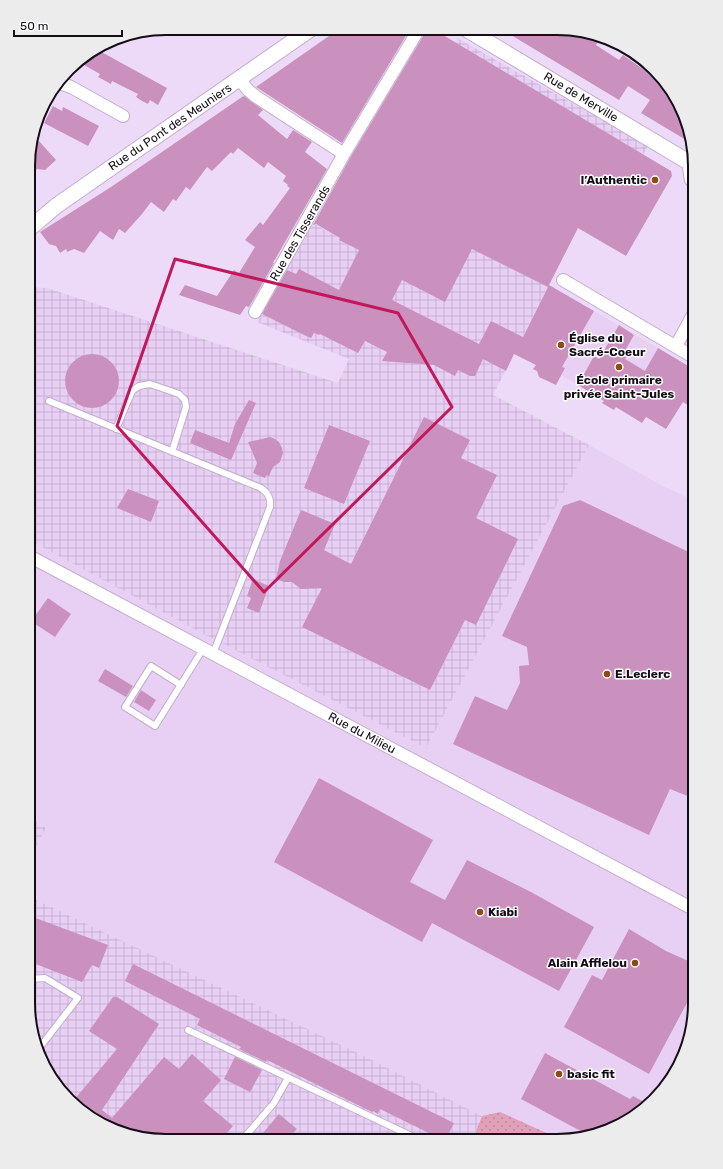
<svg xmlns="http://www.w3.org/2000/svg" width="723" height="1169" font-family="Rubik,sans-serif">
<defs>
<pattern id="industrial-grid" width="8" height="8" patternUnits="userSpaceOnUse"><rect width="8" height="8" fill="#e8d0f5"/><path d="M0 4h8M4 0v8" fill="none" stroke="#c6b1d1"/></pattern>
<pattern id="grass-dots" width="8" height="8" patternUnits="userSpaceOnUse"><rect width="8" height="8" fill="#e0a0b7"/><path d="M2 2h.1M6 6h.1" fill="none" stroke="#bf899d" stroke-width="1.8" stroke-linecap="round"/></pattern>
</defs>
<rect width="100%" height="100%" fill="#eddaf8"/>
<path fill="#e8d0f5" d="M594,311L679,360L642,423L558,373Z
M589,445L663,486L695,501V1013L688,1048L667,1087L610,1131L562,1140L500,1112L482,1116L362,1055L28,896V862L46,828L28,815L29,540L198,631L426,748Z"/>
<path fill="url(#industrial-grid)" d="M457,38L648,146L623,190L602,180L493,395L589,445L426,748L198,631L29,540V287L47,288L338,383L349,359L257,322L311,222L340,238L411,127Z
M28,815L46,828L28,862Z
M28,896L362,1055L482,1116L472,1141L148,1140L82,1113L38,1056L28,1003Z"/>
<path fill="url(#grass-dots)" d="M500,1112L562,1140L472,1141L482,1116Z"/>
<path fill="#cb91be" fill-rule="evenodd" d="M339,29H410L342,143L256,87Z
M426,29H433L443,35L671,171L672,176L626,256L578,228L549,285L594,311L562,367L565,368L556,385L539,377L537,371L533,369L536,365L514,354L506,371L483,359L475,376H470L458,370L455,376L434,365L382,361L387,352L365,341L358,353L320,334L319,335L314,333L311,338L306,336L262,314L287,270L296,274L299,269L339,290L359,250L339,240L340,238L316,224L313,225L350,158L425,33ZM472,249L548,287L523,337L491,321L479,344L392,300L402,280L445,302Z
M501,29H576L600,39L596,45L619,60L623,55L647,72L650,67L685,113L691,143L641,113L650,100L628,86L619,100Z
M96,49L167,88L158,105L150,100L148,104L142,101L136,97L138,94L112,81L111,84L98,77L100,74L77,61Z
M244,96L263,110L258,115L287,139L293,130L312,142L305,152L327,169L273,263H274L249,307L246,306L240,315L179,295L185,285L217,296L234,270L239,273L255,247L245,240L260,222L263,225L290,188L287,186L288,185L283,181L286,176L268,162L264,168L238,148L233,154L231,152L212,171L207,167L190,190L186,187L176,201L173,199L164,212L151,202L142,214L125,233L119,229L113,240L100,231L84,253L74,249L67,252L66,249L60,253L56,246L49,244L40,232L111,187L242,97Z
M53,106L62,111L63,107L99,126L88,146L44,123Z
M38,140L56,160L45,170L37,169L29,177V150Z
M619,325L634,335L626,349L630,351L625,359L645,371L658,348L695,370V403L691,401L689,406L683,402L666,429L646,417L642,423L616,407L614,410L602,403L604,401L578,385L594,356L599,359Z
M65 381a27 27 0 1 1 54 0a27 27 0 1 1-54 0Z
M249,400L256,403L231,460L190,443L195,430L229,443L235,424Z
M424,417L470,440L461,458L497,475L476,518L518,539L476,625L465,620L430,690L302,627L322,588L301,589L292,582H284L276,579L280,561L301,510L335,524L324,550L351,564Z
M329,425L370,441L344,504L304,488Z
M270,437L275,439L279,442L282,448L283,453L280,462L273,467L269,476L266,475L265,478L253,473L257,463L248,442Z
M128,489L159,501L151,522L117,508Z
M580,500L695,555V799L670,789L649,835L453,744L475,696L507,710L520,683L519,666L529,665L527,647L502,636L563,506Z
M253,579L269,586L259,613L247,608L251,598L247,596Z
M48,598L71,614L55,637L32,622V620Z
M105,669L133,686L126,697L98,681Z
M141,690L156,700L149,711L134,702Z
M319,778L433,840L410,882L445,900L467,860L531,892L594,927L559,991L432,923L422,942L274,862Z
M33,917L108,945L99,968L92,965L82,982L28,961V930Z
M629,929L666,951L695,964V988L649,1074L564,1027L592,975L602,980Z
M133,964L454,1123L445,1141L380,1109L378,1114L373,1111L372,1112L267,1060L266,1062L239,1049L241,1047L197,1025L200,1019L125,981Z
M113,997H117L159,1024L102,1110L112,1118L164,1057L179,1069L192,1054L221,1080L203,1101L233,1126L221,1140H148L82,1113L73,1101L117,1049L89,1031Z
M545,1053L630,1099L633,1096L646,1103L610,1131L588,1135L521,1099Z
M235,1057L262,1070L250,1092L224,1079Z
M279,1114L297,1129L287,1140H257Z"/>
<g fill="none" stroke-linecap="round" stroke-linejoin="round">
<defs>
<path id="service" d="M685,161L688,181L695,190
M49,401L261,488C268,493 271,498 270,507L213,654
M116,429L132,391L139,386L150,384L179,394L185,400L186,407L172,452
M181,685L151,666L125,707L155,726L203,649
M28,979L45,978L78,998L37,1051
M188,1030L422,1141
M242,1140L274,1103L288,1078"/>
<path id="minor" d="M240,80L248,90L255,96L344,154
M59,83L71,87L123,116
M563,280L695,358
M255,312L344,154L419,29
M676,346L695,311
M29,556L695,910"/>
<path id="tertiary" d="M466,29L695,166
M29,229L56,206L312,28"/>
</defs>
<use href="#service" stroke="#c1aecc" stroke-width="8"/>
<use href="#minor" stroke="#c1aecc" stroke-width="14"/>
<use href="#tertiary" stroke="#c1aecc" stroke-width="17"/>
<use href="#service" stroke="#fff" stroke-width="6"/>
<use href="#minor" stroke="#fff" stroke-width="12"/>
<use href="#tertiary" stroke="#fff" stroke-width="15"/>
</g>
<path fill="none" stroke="#c2185b" stroke-width="3" stroke-linejoin="round" d="M175,259L398,313L452,407L264,592L117,426Z"/>
<g fill="#8a4c10" stroke="#fff" stroke-width="1.5">
<circle cx="655" cy="180" r="4"/>
<circle cx="561" cy="345" r="4"/>
<circle cx="619" cy="367" r="4"/>
<circle cx="607" cy="674" r="4"/>
<circle cx="480" cy="912" r="4"/>
<circle cx="635" cy="963" r="4"/>
<circle cx="559" cy="1074" r="4"/>
</g>
<g text-anchor="middle" dominant-baseline="central" stroke-width="3" stroke-linejoin="round" paint-order="stroke">
<g font-size="12" fill="#140d18" stroke="#fff">
<text transform="translate(581 97) rotate(31)">Rue de Merville</text>
<text transform="translate(170 127) rotate(-34)">Rue du Pont des Meuniers</text>
<text transform="translate(300 233) rotate(-60)">Rue des Tisserands</text>
<text transform="translate(362 733) rotate(28)">Rue du Milieu</text>
</g>
<g font-size="12" font-weight="bold" fill="#140d18" stroke="#fff" text-anchor="start">
<text x="647" y="180" text-anchor="end">l’Authentic</text>
<text x="569" y="338">Église du<tspan x="569" dy="14">Sacré-Coeur</tspan></text>
<text x="619" y="380" text-anchor="middle">École primaire<tspan x="619" dy="14">privée Saint-Jules</tspan></text>
<text x="615" y="674">E.Leclerc</text>
<text x="488" y="912">Kiabi</text>
<text x="627" y="963" text-anchor="end">Alain Afflelou</text>
<text x="567" y="1074">basic fit</text>
</g>
</g>
<path d="M0 0H723V1169H0ZM166 35H557A131 131 0 0 1 688 166V1003A131 131 0 0 1 557 1134H166A131 131 0 0 1 35 1003V166A131 131 0 0 1 166 35Z" fill="#ececed" fill-rule="evenodd"/>
<path fill="none" stroke="#140d18" stroke-width="2" d="M166 35H557A131 131 0 0 1 688 166V1003A131 131 0 0 1 557 1134H166A131 131 0 0 1 35 1003V166A131 131 0 0 1 166 35Z"/>
<path d="M14 30v6h108v-6" fill="none" stroke="#140d18" stroke-width="2"/>
<text x="20" y="30" font-size="12" fill="#140d18" stroke="#ffffff" stroke-width="3" paint-order="stroke">50 m</text>
</svg>
